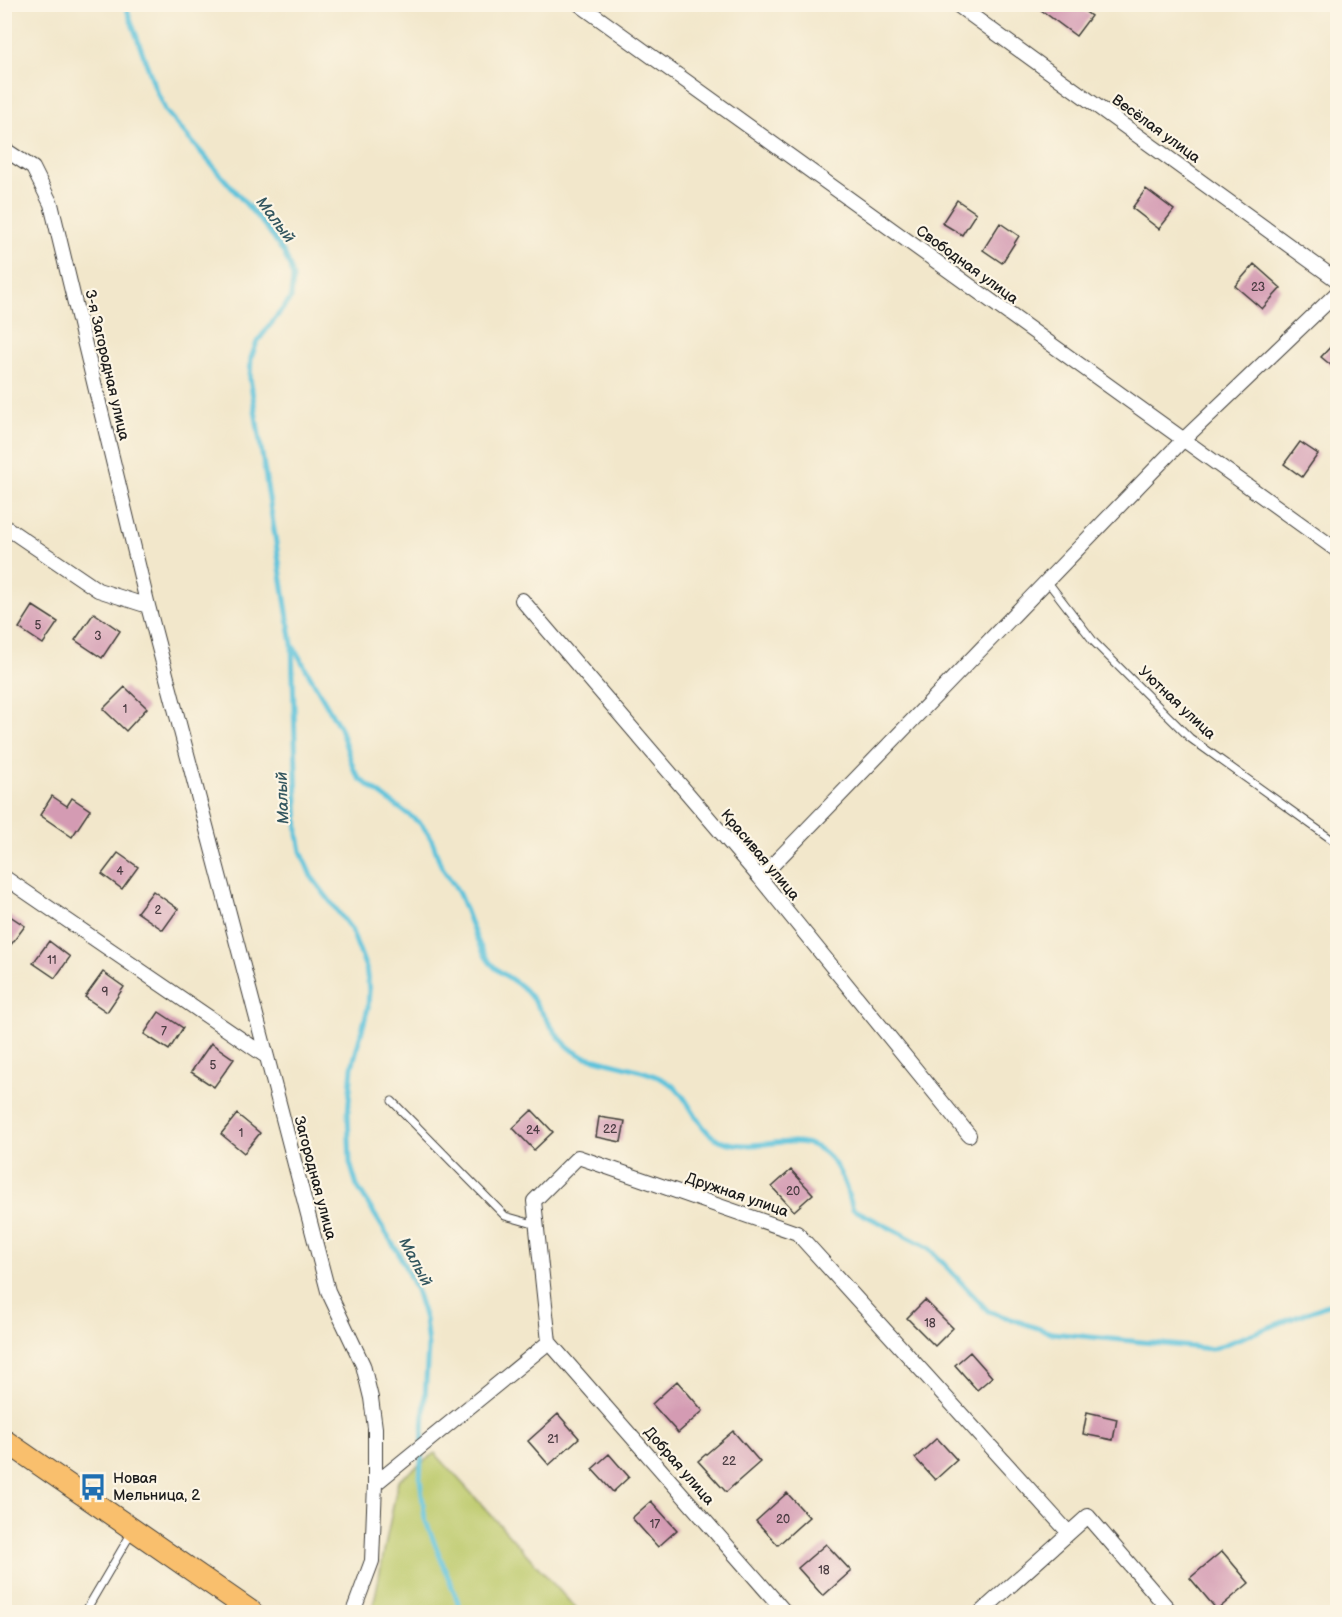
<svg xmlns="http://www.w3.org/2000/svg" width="1342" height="1617" font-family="'Balsamiq Sans',sans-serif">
<rect width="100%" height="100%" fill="#fcf5e5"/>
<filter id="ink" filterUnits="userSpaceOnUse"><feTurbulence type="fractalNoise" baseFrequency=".0167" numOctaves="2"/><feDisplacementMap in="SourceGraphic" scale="12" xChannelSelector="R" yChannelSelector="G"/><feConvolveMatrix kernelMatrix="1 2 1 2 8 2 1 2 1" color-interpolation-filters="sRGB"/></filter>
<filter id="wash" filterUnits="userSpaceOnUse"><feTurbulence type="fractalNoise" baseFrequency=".008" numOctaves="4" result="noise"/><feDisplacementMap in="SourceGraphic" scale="24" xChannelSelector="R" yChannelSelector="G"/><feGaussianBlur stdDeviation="1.35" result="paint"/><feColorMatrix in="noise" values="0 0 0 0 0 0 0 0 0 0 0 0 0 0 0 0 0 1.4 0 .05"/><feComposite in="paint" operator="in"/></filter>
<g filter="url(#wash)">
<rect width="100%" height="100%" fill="#f2e7cb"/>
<path fill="#bcc96b" stroke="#6c7244" stroke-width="1.5" d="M435,1453L579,1612H372L398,1481Z"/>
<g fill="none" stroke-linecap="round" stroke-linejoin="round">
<path stroke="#5dc3db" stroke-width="5" d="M125,4L156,90L166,112L266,227L284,253L290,267L293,278L291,298L257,342L251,358L250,378L292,644L298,835L301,851L311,876L351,929L366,968L369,990L368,1008L352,1067L348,1113L350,1163L357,1186L399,1254L416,1290L425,1319L428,1347L420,1479L425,1519L462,1612
M293,646L340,728L354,770L360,779L420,823C433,837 434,847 440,863C445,874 454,883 459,894C468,914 474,938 486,957C495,972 511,977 524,989C543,1008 554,1041 579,1054C584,1057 591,1058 596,1059C620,1066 649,1070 669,1083C689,1096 694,1122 712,1136C722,1143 735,1145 747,1145C762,1145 777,1142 792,1142C833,1141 843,1177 853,1209L929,1248L988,1311L1052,1333L1212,1349L1338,1301"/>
</g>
<g id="blocks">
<path fill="#d49bb3" d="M1033,4H1087L1083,10L1091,16L1076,36Z
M1146,189L1174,210L1159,229L1132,208Z
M957,200L976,213L962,235L942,223Z
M1000,223L1019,236L1002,263L983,250Z
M1254,264L1281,288L1262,309L1235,286Z
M1338,339V371L1321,357Z
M1300,442L1318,454L1302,477L1284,464Z
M33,606L58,622L43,644L19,628Z
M94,613L120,631L102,658L75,640Z
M125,687L147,708L126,731L103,709Z
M52,796L67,806L72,798L90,810L72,837L40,815Z
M118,853L138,867L122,889L102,874Z
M153,891L178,909L163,930L137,912Z
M4,912L25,926L4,954Z
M49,941L70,957L55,978L33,963Z
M103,972L124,987L107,1012L85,997Z
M159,1012L183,1028L169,1050L144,1034Z
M211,1043L234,1059L214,1087L191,1072Z
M532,1110L553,1132L534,1150L513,1128Z
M237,1114L260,1133L244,1153L221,1134Z
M599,1117L625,1121L621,1142L596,1137Z
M791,1170L813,1194L794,1211L772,1187Z
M925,1300L953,1328L935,1346L907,1318Z
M970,1352L992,1377L977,1390L955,1365Z
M677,1381L703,1411L678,1433L652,1404Z
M1087,1412L1117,1419L1113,1440L1083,1434Z
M558,1414L579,1438L549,1465L528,1441Z
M733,1431L760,1462L726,1492L698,1461Z
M937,1438L957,1460L935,1480L915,1458Z
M609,1454L629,1477L613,1492L592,1469Z
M787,1493L809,1517L778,1545L756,1521Z
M651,1501L677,1530L658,1547L632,1518Z
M826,1544L851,1571L823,1596L798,1568Z
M1222,1551L1249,1583L1217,1610L1190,1578Z"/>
</g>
</g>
<g filter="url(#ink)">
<use href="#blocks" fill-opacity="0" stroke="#3c3a36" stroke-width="1.5"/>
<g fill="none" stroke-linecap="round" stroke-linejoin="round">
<defs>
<path id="service" d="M1047,581L1094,642L1190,738L1338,844
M392,1101L505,1216L537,1225
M85,1612L132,1532"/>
<path id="minor" d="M579,4L1338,551
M956,4L1338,281
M4,149L33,168L51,204L148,606L267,1057
M4,526L98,590L148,606
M522,600L760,878L969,1135
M4,877L267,1057L328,1291L363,1365L371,1398L375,1428V1484L372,1561L353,1612
M760,878L1182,441L1338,292
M549,1342L534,1201L578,1157L797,1233L1069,1533
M549,1342L785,1612
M375,1484L549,1342
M981,1612L1088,1516L1171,1612"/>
<path id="primary" d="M4,1440L252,1612"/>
</defs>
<use href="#service" stroke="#3c3a36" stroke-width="9"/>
<use href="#minor" stroke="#3c3a36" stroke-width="16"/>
<use href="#primary" stroke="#3c3a36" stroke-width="23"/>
<use href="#service" stroke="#fff" stroke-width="7"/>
<use href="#minor" stroke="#fff" stroke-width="14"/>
<use href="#primary" stroke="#f9bf6d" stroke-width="21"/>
</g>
</g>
<defs>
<symbol id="bus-bare" viewBox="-9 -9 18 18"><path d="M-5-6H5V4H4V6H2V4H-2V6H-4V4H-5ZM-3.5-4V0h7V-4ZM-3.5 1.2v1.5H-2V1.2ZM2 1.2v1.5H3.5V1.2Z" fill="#1f6fb2" stroke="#fcf5e5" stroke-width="2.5" paint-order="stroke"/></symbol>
</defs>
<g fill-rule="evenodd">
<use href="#bus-bare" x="74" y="1468" width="38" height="38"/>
</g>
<g text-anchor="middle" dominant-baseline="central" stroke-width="4.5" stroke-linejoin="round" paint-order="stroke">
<g font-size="12" fill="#4a3c42">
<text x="1258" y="287">23</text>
<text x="38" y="625">5</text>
<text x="98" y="636">3</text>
<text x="125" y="709">1</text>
<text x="120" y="871">4</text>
<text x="158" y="910">2</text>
<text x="52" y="960">11</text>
<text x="105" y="992">9</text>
<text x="164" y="1031">7</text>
<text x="213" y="1065">5</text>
<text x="610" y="1129">22</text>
<text x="533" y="1130">24</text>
<text x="241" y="1133">1</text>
<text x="793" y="1191">20</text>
<text x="930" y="1323">18</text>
<text x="553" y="1439">21</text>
<text x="729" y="1461">22</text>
<text x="783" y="1519">20</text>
<text x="655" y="1524">17</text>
<text x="824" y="1570">18</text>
</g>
<g font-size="15" fill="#1c1c1c" stroke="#fcf5e5">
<text transform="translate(1156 129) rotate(36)">Весёлая улица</text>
<text transform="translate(967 265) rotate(36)">Свободная улица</text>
<text transform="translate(107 365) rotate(77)">3-я Загородная улица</text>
<text transform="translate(1177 703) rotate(43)">Уютная улица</text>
<text transform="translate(760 855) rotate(50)">Красивая улица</text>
<text transform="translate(315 1178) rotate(75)">Загородная улица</text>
<text transform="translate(737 1195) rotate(19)">Дружная улица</text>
<text transform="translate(679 1466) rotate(49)">Добрая улица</text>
</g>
<g font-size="15" fill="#1c1c1c" stroke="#fcf5e5" text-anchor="start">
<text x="113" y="1478">Новая<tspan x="113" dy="17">Мельница, 2</tspan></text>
</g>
<g font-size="16" font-style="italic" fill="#33565f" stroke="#fcf5e5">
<text transform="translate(275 220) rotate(53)">Малый</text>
<text transform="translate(283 798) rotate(-92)">Малый</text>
<text transform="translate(415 1262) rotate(62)">Малый</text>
</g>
</g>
<rect width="1342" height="1617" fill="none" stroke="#fcf5e5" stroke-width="24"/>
</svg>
